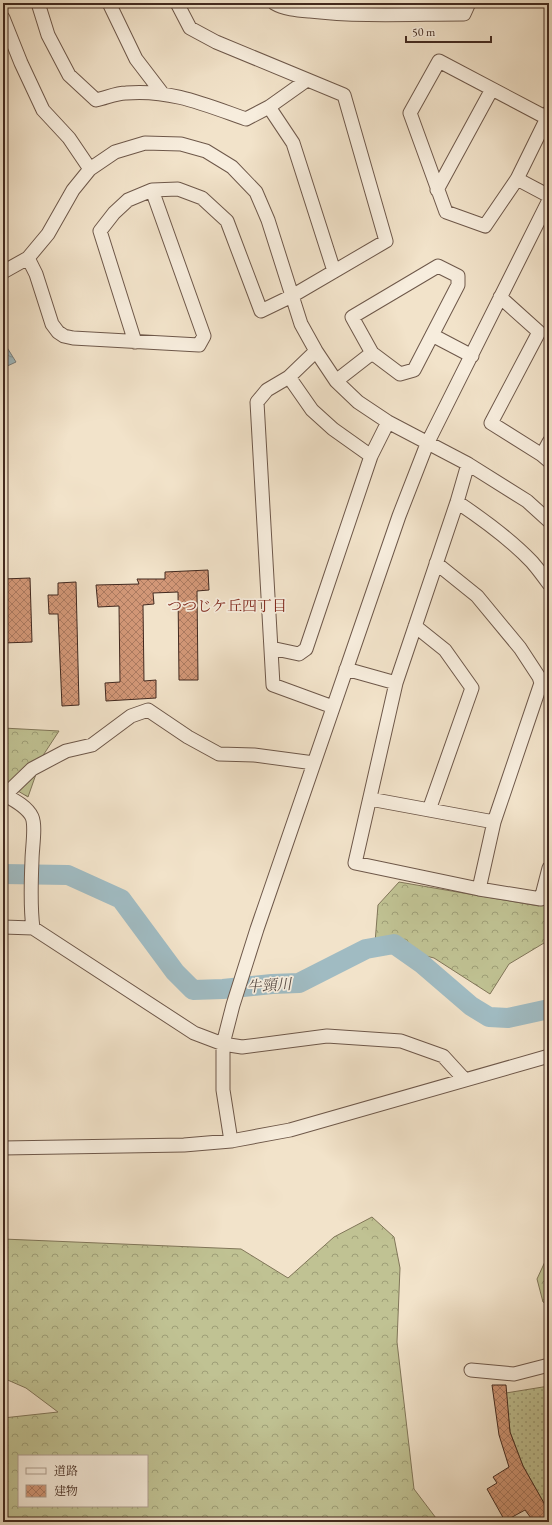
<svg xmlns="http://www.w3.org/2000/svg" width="552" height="1525" font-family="'EB Garamond','Noto Serif JP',serif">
<defs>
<pattern id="grass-dots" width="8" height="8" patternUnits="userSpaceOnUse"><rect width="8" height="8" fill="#c0c293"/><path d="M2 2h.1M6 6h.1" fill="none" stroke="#9e9e77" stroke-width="1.8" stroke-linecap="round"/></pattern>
<pattern id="forest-crowns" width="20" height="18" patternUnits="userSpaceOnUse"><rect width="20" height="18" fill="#c0c293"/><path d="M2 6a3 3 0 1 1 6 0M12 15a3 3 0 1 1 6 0" fill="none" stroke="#9e9e77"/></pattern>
<pattern id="water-waves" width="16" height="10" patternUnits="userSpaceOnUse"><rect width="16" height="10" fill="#a0bbc2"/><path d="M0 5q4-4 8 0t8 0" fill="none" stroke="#84989d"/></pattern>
<pattern id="building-cross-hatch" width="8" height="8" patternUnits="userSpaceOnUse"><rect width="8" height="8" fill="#d29777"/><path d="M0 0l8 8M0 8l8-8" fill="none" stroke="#ac7b61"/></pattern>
</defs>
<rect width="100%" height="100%" fill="#f2e3ca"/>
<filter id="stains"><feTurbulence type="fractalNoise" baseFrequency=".005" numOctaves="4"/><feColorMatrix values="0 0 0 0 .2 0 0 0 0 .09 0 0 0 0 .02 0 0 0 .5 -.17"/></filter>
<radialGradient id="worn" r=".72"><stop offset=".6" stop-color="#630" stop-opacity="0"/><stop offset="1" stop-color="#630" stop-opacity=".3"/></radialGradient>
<path fill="url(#grass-dots)" stroke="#817659" d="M549,1386V1512L523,1466L510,1432L506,1393Z"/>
<path fill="url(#forest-crowns)" stroke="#817659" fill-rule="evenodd" d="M3,728L59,731L42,757L28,797L3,782Z
M549,878V940L509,964L490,994L434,958L375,943L378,905L399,882L539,906Z
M372,1217L394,1237L400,1268L397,1342L414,1489L439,1522H3V1418L58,1412L26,1388L3,1378V1239L241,1249L288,1278L334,1237ZM19,1456H147V1506H19Z
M549,1253V1305L543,1302L537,1279Z"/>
<path fill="url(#water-waves)" stroke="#7a8181" d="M3,341L16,362L3,368Z"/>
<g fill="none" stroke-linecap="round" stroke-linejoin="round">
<path stroke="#a0bbc2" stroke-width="20" d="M3,874L68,875L121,899L175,972L193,990L223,989L272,984L299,983L366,949L394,944L421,963L471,1006L489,1017L508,1018L549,1009"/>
</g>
<path fill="url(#building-cross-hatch)" stroke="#42291f" d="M208,570L209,590L197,591L198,680H179L178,592L153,593L154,604L143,605L144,681L156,680V698L106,701L105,683L120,682L119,606L98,607L96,585L139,584L137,579H165V572Z
M30,578L32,642L3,643V579Z
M76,582L79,705L62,706L58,614H49L48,595H58V583Z
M492,1385H506L510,1432L523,1466L549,1512V1522H534L525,1510L505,1521L487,1489L497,1483L493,1477L509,1467L499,1435Z"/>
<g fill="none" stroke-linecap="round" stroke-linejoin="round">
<defs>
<path id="minor" d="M38,3L48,35L69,75L96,100C106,98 116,93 126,93C170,89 206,105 246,119L269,107L307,80
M109,3L136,59L162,93
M274,3C284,9 298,10 310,11C361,17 413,14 464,14L469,3
M3,18L21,63L43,110L69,138L90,169
M269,107L293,143L334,271
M547,118L439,61L410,113L446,212L485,226L517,179L547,118L549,112
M517,179L549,196
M437,190L492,89
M28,258L36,274L52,324L58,332L64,336L73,338L199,345L204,336L152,190
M438,266L458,276V285L414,370L400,374L372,353L352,317Z
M3,272L28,258L48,234L73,190L90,169L115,152L145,143L181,144L206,151L232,167L256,192L268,220L301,324L316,351L336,381L358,402L388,422L468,464L527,501L549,521
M500,297L539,332L491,423L542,455L549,461
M432,335L472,356
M135,342L100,231L114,213L128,200L152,190L178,189L202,198L227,221L261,311L292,296L386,241L344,95L216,42L190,28L177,3
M316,351L289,377L267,390L257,402L273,685L333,707
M289,377L312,410L333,429L371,456
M336,381L372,353
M542,455L549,442
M468,464L457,502L396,683L355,863L479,889L541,899L549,868
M457,502C484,520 510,539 532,562C538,569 544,577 549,584
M436,563L477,596L520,648L539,677L541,683L494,822L479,889
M415,626L445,650L472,688L429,810
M271,648L299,654L306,649L371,456L388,422
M346,669L396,683
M3,794C12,799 27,806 32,817C36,826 32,849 32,860C31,883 30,906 33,928
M5,795L32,769L66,751L92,745L131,716L148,710L188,737L219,754L254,755L314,763
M370,799L494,822
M3,927L33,928L194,1033L223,1044L242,1047L327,1036L401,1041L443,1056L465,1080
M231,1141L223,1090V1044L233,1005L257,929L399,516L427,444L549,200
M3,1148L184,1145L231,1141L290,1130L549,1056
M471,1370L514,1374L549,1365"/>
</defs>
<use href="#minor" stroke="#6e584a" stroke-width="15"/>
<use href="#minor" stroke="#f7eddd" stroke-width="13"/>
</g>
<g text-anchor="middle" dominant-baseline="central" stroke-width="3.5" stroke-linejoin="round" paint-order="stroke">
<g font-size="15" fill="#7a1f14" stroke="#f7eddd">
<text x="227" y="605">つつじケ丘四丁目</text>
</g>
<g font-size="15" font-style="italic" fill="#5a4e48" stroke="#f7eddd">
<text transform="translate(269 985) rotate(-4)">牛頸川</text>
</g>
</g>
<rect width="552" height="1525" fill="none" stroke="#f2e3ca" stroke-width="16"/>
<rect x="4" y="4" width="544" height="1517" fill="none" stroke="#42291f" stroke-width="2"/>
<rect x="8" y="8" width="536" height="1509" fill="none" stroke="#42291f"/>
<rect x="18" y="1455" width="130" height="52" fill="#f7eddd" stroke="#af9f91"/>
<rect x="26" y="1468" width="20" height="6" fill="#f7eddd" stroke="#af9f91"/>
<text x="54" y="1475" font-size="12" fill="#42291f">道路</text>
<rect x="26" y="1485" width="20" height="12" fill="url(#building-cross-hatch)" stroke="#af9f91"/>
<text x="54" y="1495" font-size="12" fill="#42291f">建物</text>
<path d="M406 36v6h85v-6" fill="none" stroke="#42291f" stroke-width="2"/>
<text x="412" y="36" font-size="12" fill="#42291f" stroke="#f7eddd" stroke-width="3" paint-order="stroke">50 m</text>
<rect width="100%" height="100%" filter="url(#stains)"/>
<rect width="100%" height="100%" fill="url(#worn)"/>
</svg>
